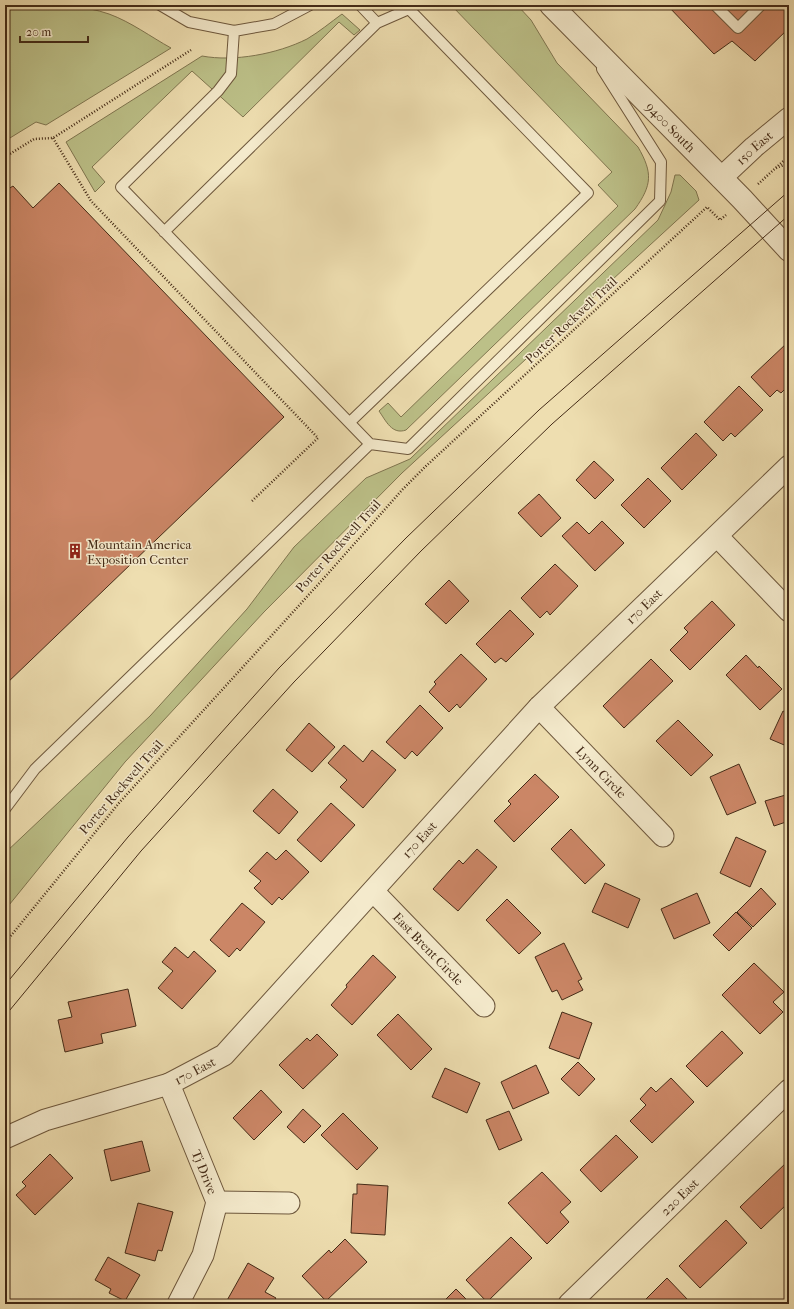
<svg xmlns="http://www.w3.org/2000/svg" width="794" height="1309" font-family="'IM FELL French Canon',serif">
<rect width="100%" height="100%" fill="#eedeb0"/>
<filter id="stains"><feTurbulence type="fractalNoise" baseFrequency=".005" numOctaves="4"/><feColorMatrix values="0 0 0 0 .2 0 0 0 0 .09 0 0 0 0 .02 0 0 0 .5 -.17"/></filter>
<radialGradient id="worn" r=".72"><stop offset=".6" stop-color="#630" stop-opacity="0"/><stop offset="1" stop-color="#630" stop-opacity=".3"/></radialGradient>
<path fill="#bcc088" stroke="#807650" d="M30,5C57,5 83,5 109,14C131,22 151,37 171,48L46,125L36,122L5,141V11Z
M451,5H517L531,20L557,63L638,147C653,173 652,185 635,209L406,430C392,435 386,421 379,411L388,403L401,417L618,206L598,185L612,172Z
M342,14L360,30L354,35L339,22L243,117L192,71L92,167L105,182L95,192L66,142L202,56C234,62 277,54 307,39C319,32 331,22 342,14Z
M675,175H680L696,191L699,200L402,473L264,612L125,762L5,910V853L150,716L247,609L294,547L366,478L410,459L658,220L671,192Z"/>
<path fill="#cb8666" stroke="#442b17" d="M667,5H789V28L755,61L732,41L714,54Z
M59,183L284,417L5,685V191L13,186L33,208Z
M787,343L789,345V385L781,393L777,390L770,397L751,377Z
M739,386L763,410L735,437L731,433L723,441L704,422Z
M696,433L717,455L682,490L661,468Z
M594,461L614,480L595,499L576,480Z
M648,478L671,501L644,528L621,505Z
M539,494L561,518L541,537L518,513Z
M602,521L624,543L595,571L562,536L577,522L589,534Z
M555,564L578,586L550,615L547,611L540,618L521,598Z
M449,580L469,601L446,624L425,604Z
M712,601L735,625L690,670L670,650L688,632L684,628Z
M510,610L534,634L506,662L501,658L495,663L476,644Z
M461,654L487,679L460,708L457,704L449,712L429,692L436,684L434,682Z
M746,655L758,668L759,666L782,689L760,710L726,675Z
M651,659L673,681L624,728L603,706Z
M420,705L443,728L417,756L412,751L405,759L386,742Z
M783,711L789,714V747L770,739Z
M678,720L713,755L691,776L656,741Z
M309,723L335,747L312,772L286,750Z
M344,745L363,762L372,750L396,770L363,808L340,787L347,780L328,763Z
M739,764L756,803L727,815L710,777Z
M535,774L559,797L514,842L494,821L511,804L508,801Z
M273,789L298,812L279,834L253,811Z
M789,794V821L774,826L765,801Z
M331,803L355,825L321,862L297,840Z
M571,829L605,865L585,884L551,849Z
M736,837L766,851L750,887L720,873Z
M477,849L497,867L458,911L433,889L459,860L463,864Z
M286,850L309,872L282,900L279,897L272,905L254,888L261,881L249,871L267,852L276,860Z
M605,883L640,899L628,928L592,912Z
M761,888L776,904L753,927L737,912Z
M697,893L710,923L674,939L661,909Z
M507,899L541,933L519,954L486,920Z
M242,903L265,922L240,951L237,948L229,957L210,940Z
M736,912L752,928L729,951L713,935Z
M564,943L582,979L578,981L583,990L562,1000L557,990L552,992L535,957Z
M175,947L188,958L194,951L216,971L182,1009L158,988L173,971L162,962Z
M373,955L396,977L352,1025L331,1005L347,987L346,985Z
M754,963L784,992L773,1002L783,1012L760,1034L722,995Z
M128,989L136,1026L101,1034L103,1043L65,1052L58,1020L72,1017L68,1002Z
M562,1012L592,1023L579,1059L549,1048Z
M398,1014L432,1049L411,1070L377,1035Z
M722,1031L743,1053L707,1087L686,1066Z
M317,1034L338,1055L303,1089L279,1065L307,1038L310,1041Z
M578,1062L595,1079L579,1096L561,1079Z
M536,1065L549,1093L513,1109L501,1082Z
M445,1068L480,1083L467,1113L432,1097Z
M671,1078L694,1102L652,1143L630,1121L646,1105L640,1099L651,1087L656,1092Z
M261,1090L282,1112L254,1140L233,1118Z
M303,1109L321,1126L304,1143L287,1127Z
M509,1111L522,1140L499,1150L486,1120Z
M343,1113L378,1148L357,1170L321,1135Z
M616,1135L638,1157L601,1192L580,1170Z
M142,1141L150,1171L111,1181L104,1150Z
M50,1154L73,1178L35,1215L16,1195L26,1186L22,1182Z
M787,1162L789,1164V1206L787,1204L761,1229L740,1207Z
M542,1172L571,1202L560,1212L569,1222L547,1244L508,1203Z
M357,1184L388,1186L385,1235L351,1233L353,1194H357Z
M138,1203L173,1212L162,1251L158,1250L155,1261L125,1253Z
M726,1220L747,1243L700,1288L679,1266Z
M511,1237L532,1258L487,1302L466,1280Z
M345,1239L367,1262L326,1301L302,1276L329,1250L331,1253Z
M108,1257L140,1275L125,1301L109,1293L111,1289L95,1280Z
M248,1263L274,1278L265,1292L276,1298L272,1304H225Z
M667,1278L688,1300L684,1304H641Z
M456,1289L471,1304H441Z"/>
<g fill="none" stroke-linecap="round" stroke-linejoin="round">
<defs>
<path id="service" d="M160,5L189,22L234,31L274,24L310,5
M715,5L738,28L761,5
M234,31L231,74L218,91L121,187L370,444
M164,232L377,23
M350,422L588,193L409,9L377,23L360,5
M5,809L35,769L370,444L408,449L660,201L661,162L602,69"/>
<g id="minor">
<path id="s1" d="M721,178L754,147L789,118"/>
<path d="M717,536L789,611"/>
<path id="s2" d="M539,707L663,836"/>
<path id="s3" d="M373,891L484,1006"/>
<path id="s4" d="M169,1084L217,1202L203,1255L178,1304"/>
<path id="s5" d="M5,1138L45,1120L169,1084L224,1055L539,707L789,466"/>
<path d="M217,1202L289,1203"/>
<path id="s6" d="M569,1304L789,1090"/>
</g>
<g id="tertiary">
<path id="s7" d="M551,5L742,199L789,250"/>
</g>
</defs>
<use href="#service" stroke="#6e583d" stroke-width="12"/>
<use href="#minor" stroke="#6e583d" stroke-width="23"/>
<use href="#tertiary" stroke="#6e583d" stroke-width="24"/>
<path stroke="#442b17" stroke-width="2.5" stroke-dasharray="1 2" stroke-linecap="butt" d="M53,138L91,201L318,438L252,501
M5,157L34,139L53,138L191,50
M776,168L789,163
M758,184L789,156
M5,943L119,803L324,578L402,490L426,466L707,207L720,220L726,215"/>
<use href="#service" stroke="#f4eacc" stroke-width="10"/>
<use href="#minor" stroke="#f4eacc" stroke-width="21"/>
<use href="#tertiary" stroke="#f4eacc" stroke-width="22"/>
<path stroke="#442b17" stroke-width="1" d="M5,985L128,837L279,668L406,538L539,410L789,191
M5,1016L141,851L294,682L421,551L552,424L789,215"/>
</g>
<defs>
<symbol id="building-bare" viewBox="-9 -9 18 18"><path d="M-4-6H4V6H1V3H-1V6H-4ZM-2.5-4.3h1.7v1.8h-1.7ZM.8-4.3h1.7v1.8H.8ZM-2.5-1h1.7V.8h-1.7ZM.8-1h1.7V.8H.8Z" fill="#8f2418" stroke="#f4eacc" stroke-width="2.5" paint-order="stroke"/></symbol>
</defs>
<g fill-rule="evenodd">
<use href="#building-bare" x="64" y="540" width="22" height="22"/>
</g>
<g text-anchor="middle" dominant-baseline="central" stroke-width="3" stroke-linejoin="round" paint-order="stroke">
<g font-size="13" fill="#442b17" stroke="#f4eacc">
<text stroke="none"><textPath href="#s7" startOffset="171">9400 South</textPath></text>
<text stroke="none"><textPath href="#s1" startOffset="45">150 East</textPath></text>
<text transform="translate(571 320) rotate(-43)">Porter Rockwell Trail</text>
<text transform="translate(338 546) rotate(-48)">Porter Rockwell Trail</text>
<text stroke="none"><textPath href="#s5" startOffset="850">170 East</textPath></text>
<text stroke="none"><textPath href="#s2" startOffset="90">Lynn Circle</textPath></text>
<text transform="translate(121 787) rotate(-49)">Porter Rockwell Trail</text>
<text stroke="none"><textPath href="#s5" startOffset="526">170 East</textPath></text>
<text stroke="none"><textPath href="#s3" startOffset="80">East Brent Circle</textPath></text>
<text stroke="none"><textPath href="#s5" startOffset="202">170 East</textPath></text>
<text stroke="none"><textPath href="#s4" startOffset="95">Tj Drive</textPath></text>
<text stroke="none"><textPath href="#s6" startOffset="154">220 East</textPath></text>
</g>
<g font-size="13" fill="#442b17" stroke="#f4eacc" text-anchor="start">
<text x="87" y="544">Mountain America<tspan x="87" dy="15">Exposition Center</tspan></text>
</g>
</g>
<rect width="794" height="1309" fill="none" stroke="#eedeb0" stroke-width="20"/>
<rect x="6" y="6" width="782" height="1297" fill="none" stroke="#442b17" stroke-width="2"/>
<rect x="10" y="10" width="774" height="1289" fill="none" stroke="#442b17"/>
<path d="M20 36v6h68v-6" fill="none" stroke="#442b17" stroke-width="2"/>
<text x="26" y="36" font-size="12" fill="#442b17" stroke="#f4eacc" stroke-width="3" paint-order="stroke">20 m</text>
<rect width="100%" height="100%" filter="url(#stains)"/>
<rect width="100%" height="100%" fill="url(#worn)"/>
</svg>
